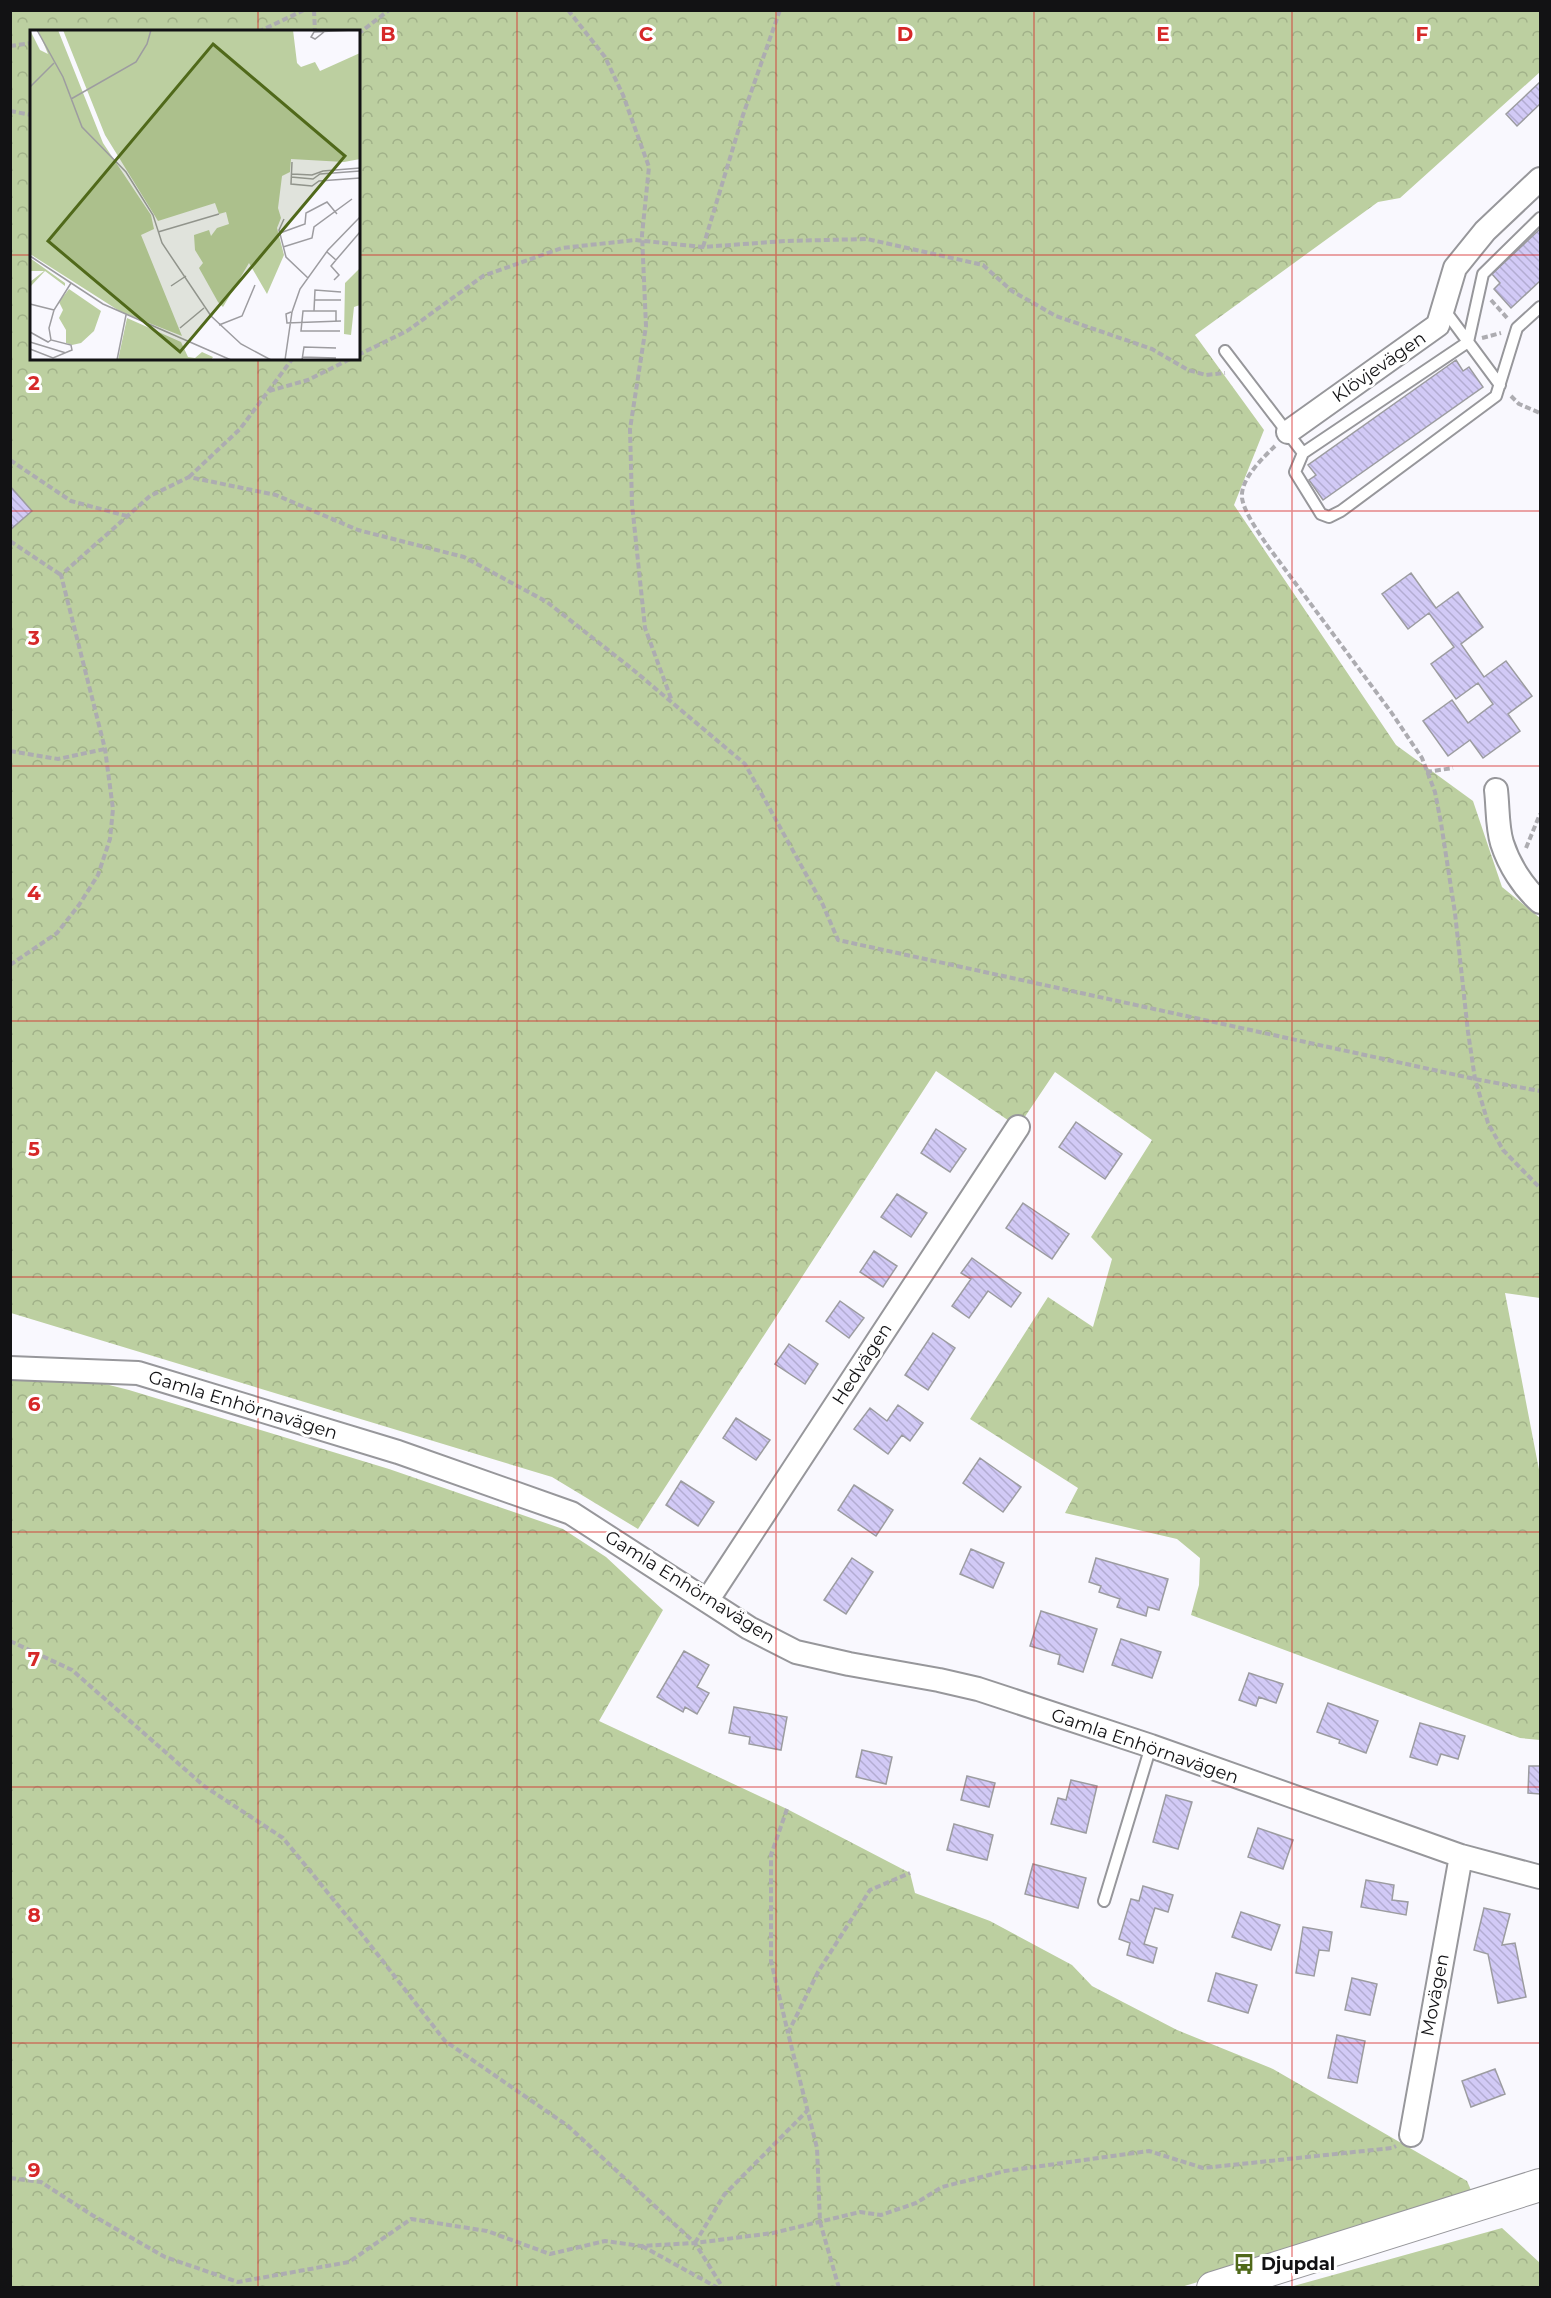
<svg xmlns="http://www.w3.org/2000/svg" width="1551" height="2298" font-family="Montserrat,sans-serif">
<defs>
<pattern id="forest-crowns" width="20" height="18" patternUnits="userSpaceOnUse" patternTransform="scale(1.5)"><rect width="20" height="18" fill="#bccfa0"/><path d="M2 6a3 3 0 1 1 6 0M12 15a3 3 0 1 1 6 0" fill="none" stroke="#a1b189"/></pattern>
<pattern id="building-back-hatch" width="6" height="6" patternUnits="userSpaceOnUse" patternTransform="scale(1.5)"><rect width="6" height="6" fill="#d2caf6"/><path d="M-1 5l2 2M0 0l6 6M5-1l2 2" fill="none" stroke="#b3acd2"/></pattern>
</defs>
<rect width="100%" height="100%" fill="#f9f8fe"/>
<path fill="url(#forest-crowns)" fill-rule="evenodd" d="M10,11H1540V72L1400,198L1378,202L1195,335L1264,430L1234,505L1396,745L1473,801L1502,887L1540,918V1298L1505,1293L1540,1475V1740L1520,1738L1191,1615L1199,1585L1200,1558L1177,1539L1065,1513L1078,1488L970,1419L1048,1297L1093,1327L1112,1259L1091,1237L1152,1140L1055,1072L1018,1127L936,1071L638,1529L552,1477L11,1313ZM32,32H358V358H32Z
M10,1360L129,1390L389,1469L563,1529L606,1557L663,1610L599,1721L787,1809L910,1873L915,1893L990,1921L1072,1965L1092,1986L1177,2030L1273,2069L1467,2181L1474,2197L1351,2237L1181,2287H11Z
M1502,2228L1540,2263V2287H1290Z"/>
<path fill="url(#building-back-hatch)" stroke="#9c9ca0" stroke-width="1.5" d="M1540,82V104L1517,126L1506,114Z
M1540,229V281L1511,308L1494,289L1500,283L1492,274Z
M1456,360L1463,371L1469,367L1483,387L1323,500L1309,480L1316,475L1308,465Z
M10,486L32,511L10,530Z
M1411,573L1436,608L1458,592L1483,627L1461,644L1484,677L1506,661L1532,696L1508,714L1520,731L1483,758L1470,740L1448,756L1423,721L1452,700L1468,723L1493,704L1478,683L1456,699L1431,664L1454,647L1429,613L1408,629L1382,594Z
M1076,1122L1122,1154L1105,1179L1059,1147Z
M936,1129L966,1149L950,1172L921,1153Z
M897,1194L927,1213L911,1237L881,1217Z
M1023,1203L1069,1234L1052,1259L1006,1228Z
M874,1251L897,1266L883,1287L860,1272Z
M972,1258L1021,1293L1011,1307L988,1291L969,1318L952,1306L971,1279L961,1273Z
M840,1301L864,1318L849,1338L826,1321Z
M933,1333L955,1348L928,1390L905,1375Z
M789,1344L818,1364L805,1384L775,1364Z
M898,1405L923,1423L910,1441L902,1435L888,1454L854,1429L870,1408L887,1421Z
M736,1418L770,1440L756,1460L723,1438Z
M980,1458L1021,1487L1003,1512L963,1483Z
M681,1481L714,1502L698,1526L666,1505Z
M854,1485L893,1510L876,1536L838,1510Z
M971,1549L1004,1563L993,1588L960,1574Z
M852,1558L873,1572L846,1614L824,1600Z
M1096,1558L1168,1579L1159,1610L1148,1607L1146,1616L1117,1607L1120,1599L1099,1592L1101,1586L1089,1582Z
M1041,1611L1097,1629L1083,1672L1058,1664L1060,1655L1030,1646Z
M1121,1639L1161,1652L1152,1678L1112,1665Z
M684,1651L709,1665L697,1687L709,1693L697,1714L685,1707L683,1712L657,1697Z
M1249,1673L1283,1684L1276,1703L1259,1697L1256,1706L1239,1700Z
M1328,1703L1378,1721L1366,1753L1339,1743L1340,1740L1317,1732Z
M734,1707L787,1717L781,1750L749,1744L750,1737L729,1733Z
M1420,1723L1465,1736L1458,1759L1441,1754L1437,1765L1410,1757Z
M862,1750L892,1757L886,1784L856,1777Z
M1529,1766H1540V1794L1528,1793Z
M967,1776L995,1783L989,1807L961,1800Z
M1071,1780L1097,1786L1086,1833L1051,1824L1058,1798L1066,1800Z
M1166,1795L1192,1802L1178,1849L1153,1842Z
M954,1824L993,1835L987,1860L947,1850Z
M1258,1828L1293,1840L1283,1869L1248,1857Z
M1033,1864L1086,1878L1078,1908L1025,1894Z
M1366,1880L1394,1885L1392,1900L1408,1902L1406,1915L1361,1907Z
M1143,1886L1173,1895L1168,1912L1155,1908L1144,1944L1157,1948L1153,1963L1127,1955L1130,1943L1119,1939L1131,1899L1139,1901Z
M1484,1908L1510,1914L1502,1945L1515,1943L1526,1997L1498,2003L1488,1954L1474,1950Z
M1241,1912L1280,1925L1271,1950L1232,1937Z
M1303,1927L1332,1932L1329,1951L1319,1950L1314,1976L1296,1973Z
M1216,1973L1257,1985L1248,2013L1208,2001Z
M1352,1978L1377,1984L1370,2015L1345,2010Z
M1337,2035L1365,2041L1357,2083L1328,2078Z
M1495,2069L1505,2094L1471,2107L1462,2081Z"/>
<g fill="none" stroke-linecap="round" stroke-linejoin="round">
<defs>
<path id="service" d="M1540,218L1483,274L1468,342L1303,453L1295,472L1321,514L1329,517L1341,511L1496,396L1517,328L1540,307
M1443,308L1500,385
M1225,351L1303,453
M1104,1901L1151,1746"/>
<path id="minor" d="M1288,432L1438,325L1455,268L1485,231L1540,179
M1496,790C1498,807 1497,827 1502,843C1509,865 1523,887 1540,902
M10,1368L138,1373L398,1452L571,1513L749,1628L796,1652L849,1664L939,1680L978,1689L1151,1746L1461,1856L1540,1877
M707,1601L1018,1127
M1411,2135L1461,1856"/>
<path id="secondary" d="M1213,2288L1540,2185"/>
</defs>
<use href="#service" stroke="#97979b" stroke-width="14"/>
<use href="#minor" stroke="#97979b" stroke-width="26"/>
<use href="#secondary" stroke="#97979b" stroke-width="34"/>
<path stroke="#adacb1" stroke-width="4" stroke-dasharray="6 3" stroke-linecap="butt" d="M314,10L315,32
M568,10L605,57L623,95L649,167L642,235L646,326L630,429L632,504L645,628L672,701
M258,32L304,10
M358,34L389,10
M10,46L32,43
M10,111L32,115
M703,247L743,115L780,10
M1491,300L1508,319
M1482,338L1501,333
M358,355L407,331L483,276L562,248L635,240L703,247L785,241L867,239L983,265L1012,291L1056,316L1152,349L1188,370L1206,375L1225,373
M269,391L308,380L352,358
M1511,396L1519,404L1540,413
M1275,446C1263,458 1240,479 1242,498C1244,512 1259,533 1267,545L1391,712L1422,758L1435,792L1441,823L1455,913L1468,1032L1475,1079L1488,1123L1503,1150L1540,1188
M10,460L71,501L127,516
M189,477L240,429L293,358
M10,541L61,575
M10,751L58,759L105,749
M1426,772L1453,768
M1526,848L1540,814
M10,965L57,933L79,905L98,875L110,839L113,809L105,749L61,575L150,496L189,477L276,495L358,530L464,557L547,602L631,668L745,764L823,905L838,940L1475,1079L1540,1091
M10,1641L72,1670L204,1786L283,1838L364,1937L445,2041L568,2126L695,2243L723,2288
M787,1809L771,1855V1961L788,2033
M10,2178L41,2182L92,2215L165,2257L238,2282L349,2262L411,2219L487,2231L550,2254L605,2241L641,2246L695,2243L773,2233L860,2212L881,2215L916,2203L942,2187L1005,2171L1149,2151L1203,2168L1392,2148L1396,2146
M695,2243L724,2195L807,2111
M642,2246L718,2288
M839,2288L820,2222L817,2148L788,2033L818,1972L870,1890L910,1873"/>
<use href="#service" stroke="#fff" stroke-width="10"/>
<use href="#minor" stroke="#fff" stroke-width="22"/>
<use href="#secondary" stroke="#fff" stroke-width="32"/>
</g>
<path fill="none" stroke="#d62828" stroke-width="1.5" stroke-opacity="0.55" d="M258,10V32M517,10V2288M776,10V2288M1034,10V2288M1292,10V2288M10,255H32M358,255H1540M258,358V2288M10,511H1540M10,766H1540M10,1021H1540M10,1277H1540M10,1532H1540M10,1787H1540M10,2043H1540"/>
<defs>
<symbol id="bus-bare" viewBox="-9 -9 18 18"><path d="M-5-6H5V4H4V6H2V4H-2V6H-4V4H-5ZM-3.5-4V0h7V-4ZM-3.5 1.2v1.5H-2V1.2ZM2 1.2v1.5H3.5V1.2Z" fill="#50691a" stroke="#fff" stroke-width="2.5" paint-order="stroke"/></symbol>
</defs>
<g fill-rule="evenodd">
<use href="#bus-bare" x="1229" y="2249" width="30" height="30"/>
</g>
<g text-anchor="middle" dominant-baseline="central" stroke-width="6" stroke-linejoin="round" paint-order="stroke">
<g font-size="18" fill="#121214" stroke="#fff">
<text transform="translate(1379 367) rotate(-35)">Klövjevägen</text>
<text transform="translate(862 1364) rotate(-57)">Hedvägen</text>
<text transform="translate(243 1405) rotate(17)">Gamla Enhörnavägen</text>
<text transform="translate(690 1587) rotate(32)">Gamla Enhörnavägen</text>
<text transform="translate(1145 1746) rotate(19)">Gamla Enhörnavägen</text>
<text transform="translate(1435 1995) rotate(-79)">Movägen</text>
</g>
<g font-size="18" font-weight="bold" fill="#121214" stroke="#fff" text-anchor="start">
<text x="1261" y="2264">Djupdal</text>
</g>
</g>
<g transform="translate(30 30)">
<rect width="330" height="330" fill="#f9f8fe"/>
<path d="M0,0L10,20L18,24L8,0H28L73,113L121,185L124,199L111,205L152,306L91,282L0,224ZM33,0H263L267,33L271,37L285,32L290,41L330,23V129L314,132L261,129L260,142L252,146L248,178L251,188L247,198L254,225L237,264L219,233L193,277L188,272L169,238L173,233L165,220L164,205L179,200L181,206L187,198L199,194L196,182L189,184L185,173L128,191L75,105ZM0,228L35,253V256L15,241L0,257V252L14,241H0ZM330,238V275L324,277L321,305L314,304L315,253ZM39,259L71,281L64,301L51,313L42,315L36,313V300L29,288L33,280L29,272ZM97,288L151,312L158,327L165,328L172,322L183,327L181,330H88Z" fill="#bccfa0"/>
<path fill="none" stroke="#9d9ca0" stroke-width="1.5" d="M7,0L33,47L52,97L96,142L123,185L132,213L181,286L211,314L241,330M294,2L285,9L281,7L284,2L323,0M0,57L24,33M41,69L106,32L117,14L121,0M262,132L261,154L282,156L289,151L330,148M262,144L282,145L293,141L330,138M261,147L283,149L290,144L330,141M254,189L249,200L256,227L278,248M128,202L189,184M250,203L275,194L276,183L297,172L307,184M253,217L282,208L284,197L322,169M297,222L306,230L330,202M0,226L73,274L201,330M304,250L309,245L301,236L306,230M141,256L156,246M284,270H311M0,274L24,280M284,281L285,260L311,262M261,282L256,284L257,293L311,291M306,291V281H273L271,301H310M189,295L212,286L225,255M150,298L174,278M0,302L18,312L21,310M0,312L36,323M0,319L23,328L42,320L41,315L21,310L19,298L24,280L41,253M272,327L306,328M87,330L96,285M255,330L262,282L270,259L298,220L330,187M272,330L274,317L306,318"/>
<path fill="#50691a" fill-opacity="0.15" stroke="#50691a" stroke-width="3" d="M183,14L315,126L150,322L18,211Z"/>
<rect width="330" height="330" fill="none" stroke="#121214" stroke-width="3"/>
</g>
<g font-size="20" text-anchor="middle" font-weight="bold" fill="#d62828" stroke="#fff" stroke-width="6" stroke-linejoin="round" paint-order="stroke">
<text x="388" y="41">B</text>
<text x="646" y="41">C</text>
<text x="905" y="41">D</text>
<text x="1163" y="41">E</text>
<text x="1422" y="41">F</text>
<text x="34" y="390">2</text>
<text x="34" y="645">3</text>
<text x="34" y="900">4</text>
<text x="34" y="1156">5</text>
<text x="34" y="1411">6</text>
<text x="34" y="1666">7</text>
<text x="34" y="1922">8</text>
<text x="34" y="2177">9</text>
</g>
<rect width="1551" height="2298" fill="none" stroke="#121214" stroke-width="24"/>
</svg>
